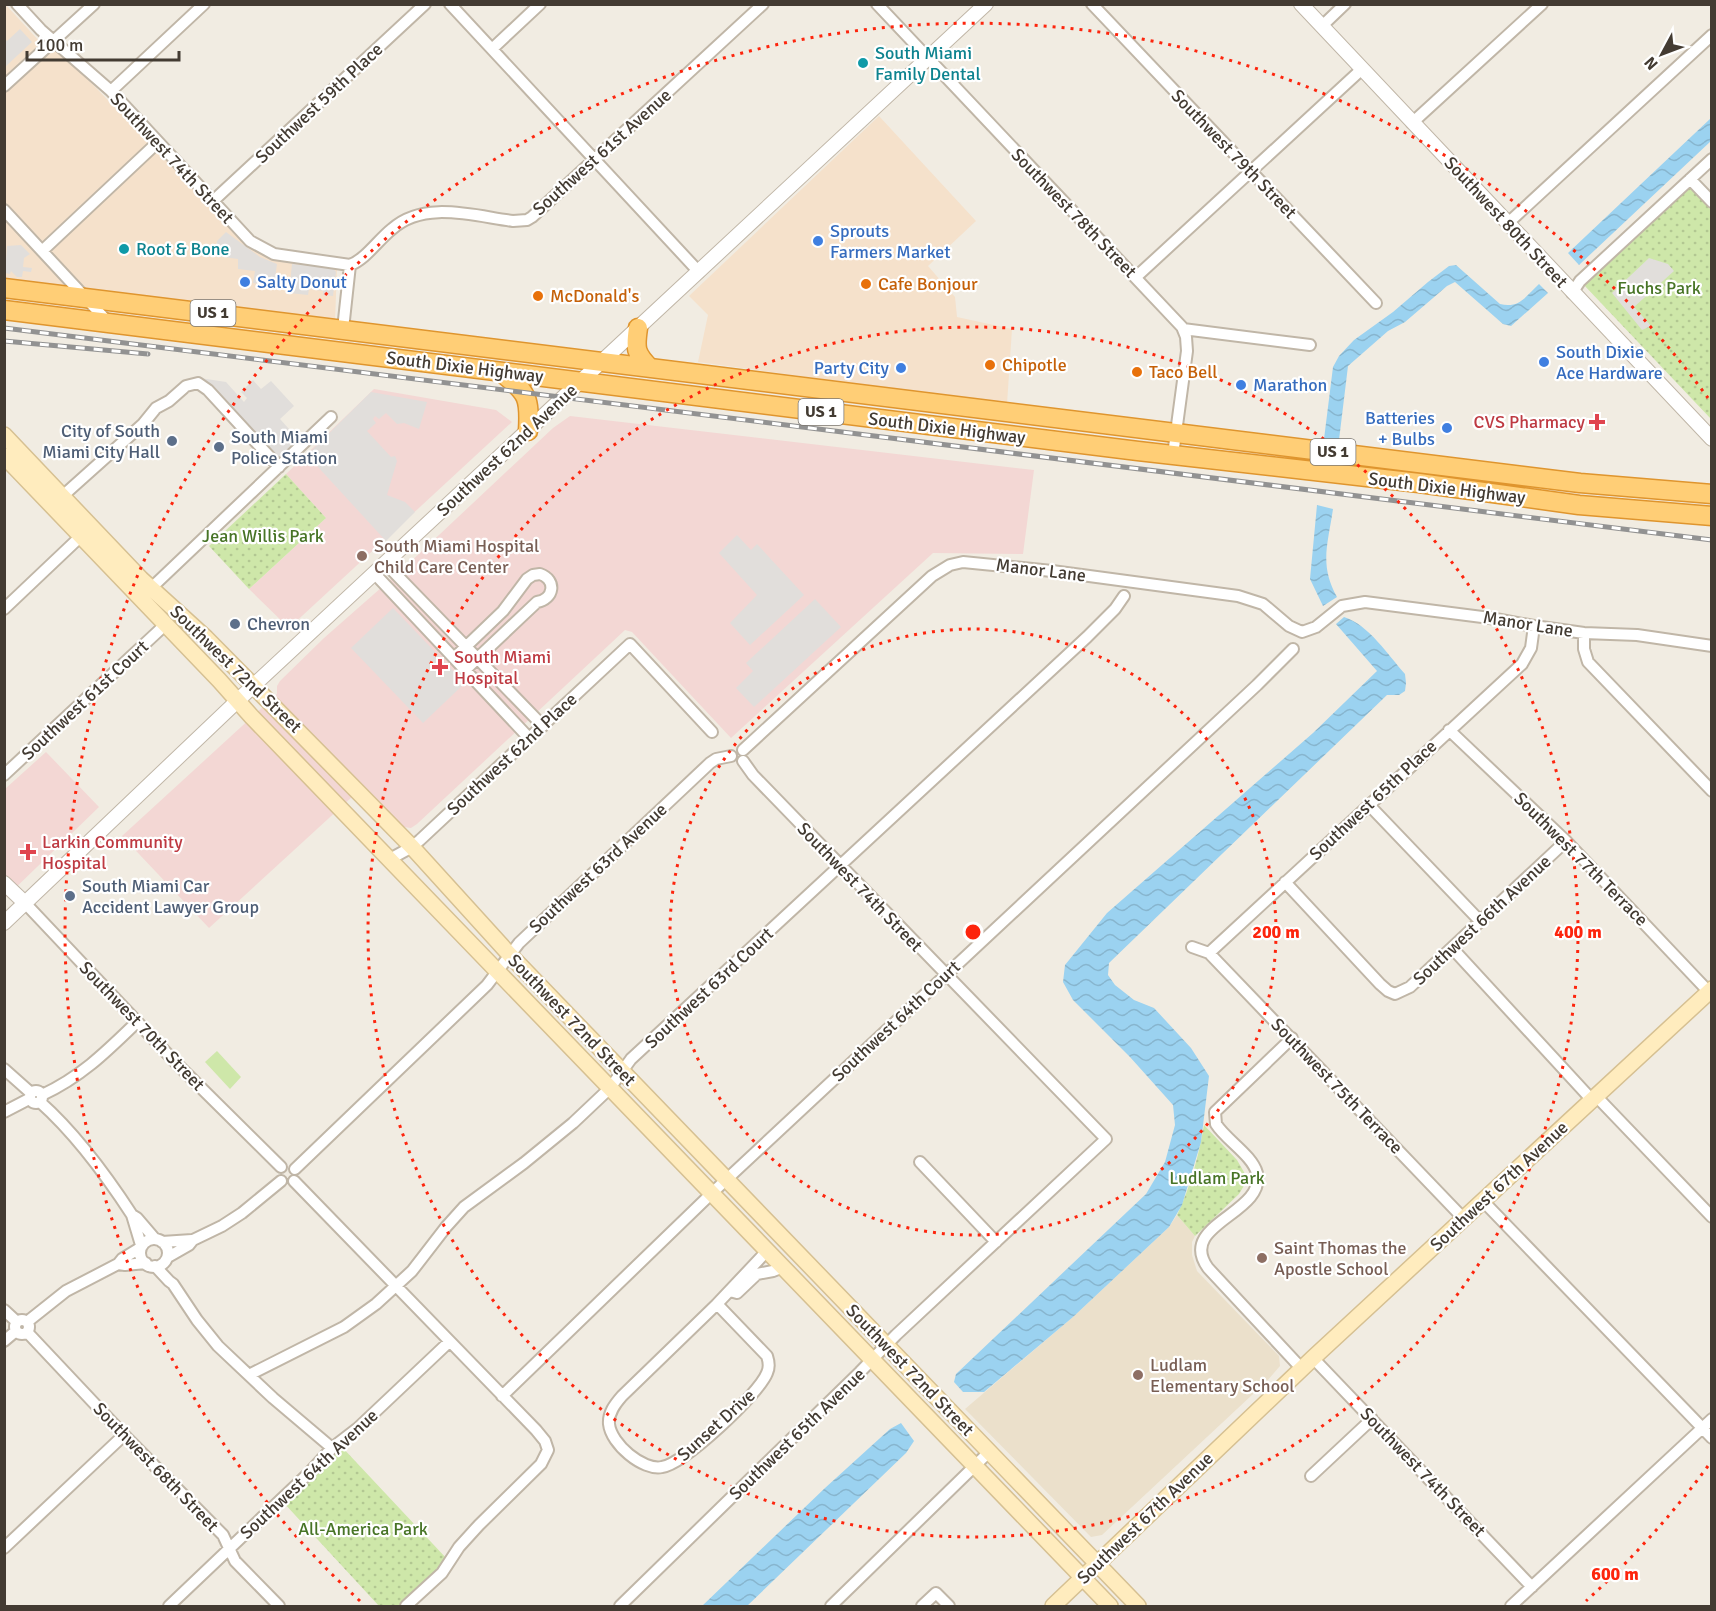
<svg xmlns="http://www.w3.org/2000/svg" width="1716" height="1611" font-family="Signika,sans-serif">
<defs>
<pattern id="park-dots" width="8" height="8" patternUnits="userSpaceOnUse" patternTransform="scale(1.5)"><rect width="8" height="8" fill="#cee7a9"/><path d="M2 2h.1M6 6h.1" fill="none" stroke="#b2c792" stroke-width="1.8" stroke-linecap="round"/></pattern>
<pattern id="water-waves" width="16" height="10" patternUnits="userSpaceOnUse" patternTransform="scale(1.5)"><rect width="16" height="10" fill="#9bd2f0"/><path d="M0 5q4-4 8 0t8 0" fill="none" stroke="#87b5ce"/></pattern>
</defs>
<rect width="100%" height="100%" fill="#f1ece2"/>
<path fill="#f5e1cb" d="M5,4L41,43L64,55L248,244L337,268L335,321L5,281Z
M879,116L976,221L928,266L955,297L957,317L1012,329L1007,404L698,362L708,315L689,296Z"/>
<path fill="#ebe0cb" d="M1177,1215L1195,1236L1192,1242V1255L1197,1271L1279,1356L1280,1366L1267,1381L1102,1535L1091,1537L965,1409L1073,1317L1169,1227Z"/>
<path fill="#f3d7d4" d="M374,389L496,410L512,422L289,628L249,589L326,518L286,474Z
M570,416L1034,470L1023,554L933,553L731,738L632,632L625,630L417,824L411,828L404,827L364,786L209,928L122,836L277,694V686L280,681L324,638L407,565L553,428Z
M46,752L99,807L5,898V789Z"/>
<path fill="#cee7a9" d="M217,1051L241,1077L230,1089L205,1062Z"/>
<path fill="url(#park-dots)" d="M1690,187L1711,210V419L1583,284Z
M286,474L326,518L249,589L209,546Z
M1204,1125L1237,1160L1248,1179L1239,1194L1195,1236L1177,1215C1190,1188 1199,1155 1204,1125Z
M341,1446L447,1559L400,1606H379L283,1502Z"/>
<path fill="#e1dedb" d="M20,29L32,42L5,67V39L7,41Z
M226,232L260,257L277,264L274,286L253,283L255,271L238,269V259L215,256L217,241Z
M21,245L30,254L24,258L23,267L32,268L31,272L23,271L22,277H17L11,271L10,274L5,273L7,246Z
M1649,258L1668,264L1674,271L1634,307L1651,326L1642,330L1612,293Z
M292,264L333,268L336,272L333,296L323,295V291L309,289L308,295L289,293Z
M200,378L226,382L244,402L247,398L241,392L253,380L261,389L271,381L294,406L280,419L298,439L269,466L203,394L197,390Z
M371,392L427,402L419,429L404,423L397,424L386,413L379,419L375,416L373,419L376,423L367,431L391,457L395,456L397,461L387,495L405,502L415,512L386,541L307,455Z
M737,535L751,550L757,544L804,595L750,645L730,623L757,595L719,553Z
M815,599L841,627L754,707L736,688L753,671L746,663Z
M393,608L465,683L423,723L351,648Z"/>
<path fill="url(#water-waves)" d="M1711,118V141L1579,265L1568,253Z
M1456,265L1500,304C1519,309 1526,296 1539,284L1548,293L1511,326L1503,324L1455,282L1447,286L1405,322L1388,331L1348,366L1339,440L1324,439L1333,367L1339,356L1354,340L1393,312L1428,282L1449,266Z
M1317,505L1333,509C1328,544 1319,565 1337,597L1323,606L1310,579Z
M1344,617C1369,625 1388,655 1405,674L1406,683L1405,691L1399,695H1387L1109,963L1108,975L1115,985L1134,1000L1154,1008L1191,1048L1209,1076L1201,1142L1182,1205L1169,1227L1073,1317L984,1392H963L954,1382L956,1374L1146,1194L1165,1162L1175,1125L1173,1105L1130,1057L1073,1000L1063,982L1065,965L1107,913L1313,733L1377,671L1336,624Z
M901,1423L914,1441L906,1453L747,1606H702L825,1488L890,1429Z"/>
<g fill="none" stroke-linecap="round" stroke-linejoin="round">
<defs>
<path id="minor" d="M17,4L41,30L111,91L250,241L274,254L350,265
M450,4L699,272
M877,4L1182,327L1186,337L1187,351L1173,455
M1092,4L1376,303
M1322,26L1345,4
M492,49L540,4
M4,86L94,4
M111,91L204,4
M1412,123L1542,4
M1690,179L1712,202
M213,201L425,4
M4,210L108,322
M1507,224L1712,35
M42,251L158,142
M1136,277L1362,69
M1572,293L1580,281L1712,159
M343,329L350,265C366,259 378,240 392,229C424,200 474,216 513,221L527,220L532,217L763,4
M1183,329L1310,345
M57,501L143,424L156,408L169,401L186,386L198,383L208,390L279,467
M385,563L543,726
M374,573L529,738
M146,593L331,417
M4,609L80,537
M1584,633V649L1588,662L1712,791
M454,658L503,611L527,579L533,575L540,574C557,580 554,599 537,602L465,670
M1449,730L1566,841L1709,992
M743,750L932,576L950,565L963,562L1052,571L1238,596L1263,604L1289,626L1302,632L1316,627L1342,606L1365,602L1490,618L1534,626L1584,633L1637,635L1712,646
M4,775L166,624
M1369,805L1480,921
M390,859L412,847L420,840L630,644L712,732
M1285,882L1380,984L1388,991L1395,994L1410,987L1566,841
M25,903L178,1065L281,1167
M1192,947L1209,953L1464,1219
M1452,948L1592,1100
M1209,953L1522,664L1531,648L1534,626
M1292,1038L1215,1112L1216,1124C1226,1140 1252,1155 1257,1173C1266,1214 1176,1224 1208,1268L1302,1369
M4,1069L31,1093
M30 1097a6 6 0 1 1 12 0a6 6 0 1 1-12 0Z
M42,1095C81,1077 106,1052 137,1022
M1596,1096L1712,1217
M40,1102C76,1134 106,1175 132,1215L137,1218L155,1239
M4,1112L29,1099
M920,1162L996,1242
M295,1169L487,985L519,943L710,763L716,759L731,756
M294,1181L536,1430L545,1441L548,1450L541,1464L479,1525L459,1547L442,1573L406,1606
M1483,1201L1712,1438
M132,1215L141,1245
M140 1253a14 14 0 1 1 28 0a14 14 0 1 1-28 0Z
M162,1242L192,1240
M168,1257L189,1245L193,1240L222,1226L242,1213L281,1181
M118,1264L125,1265L146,1263
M155,1266L169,1281L173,1284L197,1320L218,1346L273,1398L332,1448
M730,1291L737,1293L757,1274L773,1271L783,1267
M717,1304L767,1356C769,1362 770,1367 767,1373C759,1394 684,1464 662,1467C643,1471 611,1444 609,1424C608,1413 615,1404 622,1396Z
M717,1304L767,1251
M4,1310L17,1322
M15 1327a7 7 0 1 1 14 0a7 7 0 1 1-14 0Z
M27,1322L66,1291L118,1264L122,1259L140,1248
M27,1332L124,1435L223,1535L235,1561L279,1606
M4,1341L16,1331
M1313,1358L1532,1587
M249,1375L344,1327L376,1304L412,1271L446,1227L464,1207L524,1163L573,1123L610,1088L631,1059L1087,637L1115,609L1124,596
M502,1396L712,1193L1257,685L1293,649
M1311,1476L1372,1419
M4,1548L124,1435
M169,1606L310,1472L332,1448L358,1428L449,1342
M620,1606L860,1372L896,1335L1106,1139L753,775L743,761
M831,1606L989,1452
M922,1606L936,1593L949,1606
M1511,1606L1712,1419"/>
<path id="tertiary" d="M1301,4L1712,439
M4,883L25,903
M4,923L253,686L986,4"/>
<path id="secondary" d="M4,435L141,579L206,638L360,794L412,847L510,955L1138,1606
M4,456L219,680L251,716L1110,1606
M1053,1606L1313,1358L1712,989"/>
<path id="trunk" d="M4,288L1580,483L1712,494
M4,310L1138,451L1419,483L1579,505L1712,516
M638,328C635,348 635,353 650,368
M502,373C528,393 530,398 528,431"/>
</defs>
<use href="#minor" stroke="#c0b6a7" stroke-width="14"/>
<use href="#tertiary" stroke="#c0b6a7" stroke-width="16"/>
<use href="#secondary" stroke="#d6c092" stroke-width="18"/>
<use href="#trunk" stroke="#df952e" stroke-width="21"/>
<use href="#minor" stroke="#fff" stroke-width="10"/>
<use href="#tertiary" stroke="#fff" stroke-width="14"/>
<use href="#secondary" stroke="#ffecbe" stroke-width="15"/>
<use href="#trunk" stroke="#ffce76" stroke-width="18"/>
<defs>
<path id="rail" d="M4,328L1712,540
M4,341L148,354"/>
</defs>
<use href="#rail" stroke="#929292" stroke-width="5"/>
<use href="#rail" stroke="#fff" stroke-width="3" stroke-dasharray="9" stroke-linecap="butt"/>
</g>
<g fill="none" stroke="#fd250d" stroke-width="3" stroke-dasharray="3 6">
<circle cx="973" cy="932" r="303"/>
<circle cx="973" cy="932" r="605"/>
<path d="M1708 1466A908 908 0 0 1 1586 1601M360 1601A908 908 0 1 1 1708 398"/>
</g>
<g fill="#0f9aa8" stroke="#fff" stroke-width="2">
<circle cx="863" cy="63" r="6"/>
<circle cx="124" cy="249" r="6"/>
</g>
<g fill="#3f7fe0" stroke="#fff" stroke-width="2">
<circle cx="818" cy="241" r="6"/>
<circle cx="245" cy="282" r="6"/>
<circle cx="1544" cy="362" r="6"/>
<circle cx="901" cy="368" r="6"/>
<circle cx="1241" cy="385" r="6"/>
<circle cx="1447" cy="428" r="6"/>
</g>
<g fill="#e8710a" stroke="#fff" stroke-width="2">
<circle cx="866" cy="284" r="6"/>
<circle cx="538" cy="296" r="6"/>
<circle cx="990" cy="365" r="6"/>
<circle cx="1137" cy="372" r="6"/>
</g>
<g fill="#e0444e" stroke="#fff" stroke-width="2">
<path d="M1594 413h6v6h6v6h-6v6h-6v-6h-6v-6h6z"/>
<path d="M437 658h6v6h6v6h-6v6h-6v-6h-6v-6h6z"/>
<path d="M25 843h6v6h6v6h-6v6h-6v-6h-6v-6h6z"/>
</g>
<g fill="#5c6f8a" stroke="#fff" stroke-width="2">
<circle cx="172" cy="441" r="6"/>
<circle cx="219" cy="447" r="6"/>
<circle cx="235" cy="624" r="6"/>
<circle cx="70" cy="896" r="6"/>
</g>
<g fill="#8d6e63" stroke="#fff" stroke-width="2">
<circle cx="362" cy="556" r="6"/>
<circle cx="1262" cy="1258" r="6"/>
<circle cx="1138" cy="1375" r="6"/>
</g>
<g text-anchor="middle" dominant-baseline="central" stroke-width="4.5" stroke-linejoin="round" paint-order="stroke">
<g fill="#fff" stroke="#7b7670" stroke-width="1.5">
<rect x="190.5" y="300" width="45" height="26" rx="4.5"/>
<rect x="798.5" y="399" width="45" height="26" rx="4.5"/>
<rect x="1310.5" y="439" width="45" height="26" rx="4.5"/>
</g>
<g font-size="16" font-weight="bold" fill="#433b32">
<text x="213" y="313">US 1</text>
<text x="821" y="412">US 1</text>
<text x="1333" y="452">US 1</text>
</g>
<g font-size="18" fill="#0d838f" stroke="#fff" text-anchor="start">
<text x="875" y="53">South Miami<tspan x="875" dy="21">Family Dental</tspan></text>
<text x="136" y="249">Root &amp; Bone</text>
</g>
<g font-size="18" fill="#433b32" stroke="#fff">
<text transform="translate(319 103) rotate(-43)">Southwest 59th Place</text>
<text transform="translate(602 152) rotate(-42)">Southwest 61st Avenue</text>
<text transform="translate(1234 154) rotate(46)">Southwest 79th Street</text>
<text transform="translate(172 158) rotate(47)">Southwest 74th Street</text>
<text transform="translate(1074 213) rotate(46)">Southwest 78th Street</text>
<text transform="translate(1506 222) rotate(47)">Southwest 80th Street</text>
<text transform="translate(465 367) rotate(7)">South Dixie Highway</text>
<text transform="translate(947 428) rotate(7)">South Dixie Highway</text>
<text transform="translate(507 450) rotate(-43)">Southwest 62nd Avenue</text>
<text transform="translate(1447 488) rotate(7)">South Dixie Highway</text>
<text transform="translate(1041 570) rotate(7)">Manor Lane</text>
<text transform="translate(1528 624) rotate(9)">Manor Lane</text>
<text transform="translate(236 669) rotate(44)">Southwest 72nd Street</text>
<text transform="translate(85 700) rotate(-43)">Southwest 61st Court</text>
<text transform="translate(512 754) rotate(-43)">Southwest 62nd Place</text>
<text transform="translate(1373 800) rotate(-43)">Southwest 65th Place</text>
<text transform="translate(1581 859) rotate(45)">Southwest 77th Terrace</text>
<text transform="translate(598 868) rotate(-43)">Southwest 63rd Avenue</text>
<text transform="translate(860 887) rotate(46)">Southwest 74th Street</text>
<text transform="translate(1482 920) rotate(-43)">Southwest 66th Avenue</text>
<text transform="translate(709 988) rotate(-43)">Southwest 63rd Court</text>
<text transform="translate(572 1020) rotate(46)">Southwest 72nd Street</text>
<text transform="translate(896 1021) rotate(-43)">Southwest 64th Court</text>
<text transform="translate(142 1026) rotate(46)">Southwest 70th Street</text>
<text transform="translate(1337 1086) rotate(46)">Southwest 75th Terrace</text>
<text transform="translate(1499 1186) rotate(-43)">Southwest 67th Avenue</text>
<text transform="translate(910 1370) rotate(46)">Southwest 72nd Street</text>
<text transform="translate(716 1425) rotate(-42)">Sunset Drive</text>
<text transform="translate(797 1434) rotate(-44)">Southwest 65th Avenue</text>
<text transform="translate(156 1467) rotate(46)">Southwest 68th Street</text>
<text transform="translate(1423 1472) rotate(46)">Southwest 74th Street</text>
<text transform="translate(309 1474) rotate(-43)">Southwest 64th Avenue</text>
<text transform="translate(1145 1518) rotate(-44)">Southwest 67th Avenue</text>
</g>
<g font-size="18" fill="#366cbe" stroke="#fff" text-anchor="start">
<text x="830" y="231">Sprouts<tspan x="830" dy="21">Farmers Market</tspan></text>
<text x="257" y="282">Salty Donut</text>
<text x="1556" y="352">South Dixie<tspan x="1556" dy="21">Ace Hardware</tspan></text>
<text x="889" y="368" text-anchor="end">Party City</text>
<text x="1253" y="385">Marathon</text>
<text x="1435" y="418" text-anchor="end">Batteries<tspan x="1435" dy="21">+ Bulbs</tspan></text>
</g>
<g font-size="18" fill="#c56008" stroke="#fff" text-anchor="start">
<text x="878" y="284">Cafe Bonjour</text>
<text x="550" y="296">McDonald's</text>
<text x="1002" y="365">Chipotle</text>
<text x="1149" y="372">Taco Bell</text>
</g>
<g font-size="18" fill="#477426" stroke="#fff">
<text x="1659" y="288">Fuchs Park</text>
<text x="263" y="536">Jean Willis Park</text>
<text x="1217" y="1178">Ludlam Park</text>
<text x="363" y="1529">All-America Park</text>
</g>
<g font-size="18" fill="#be3a42" stroke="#fff" text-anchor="start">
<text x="1585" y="422" text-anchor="end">CVS Pharmacy</text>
<text x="454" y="657">South Miami<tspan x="454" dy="21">Hospital</tspan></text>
<text x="42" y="842">Larkin Community<tspan x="42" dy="21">Hospital</tspan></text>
</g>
<g font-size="18" fill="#4e5e75" stroke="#fff" text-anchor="start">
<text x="160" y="431" text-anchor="end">City of South<tspan x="160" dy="21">Miami City Hall</tspan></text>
<text x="231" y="437">South Miami<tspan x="231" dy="21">Police Station</tspan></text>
<text x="247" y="624">Chevron</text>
<text x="82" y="886">South Miami Car<tspan x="82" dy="21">Accident Lawyer Group</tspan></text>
</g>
<g font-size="18" fill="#785e54" stroke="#fff" text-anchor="start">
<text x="374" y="546">South Miami Hospital<tspan x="374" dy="21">Child Care Center</tspan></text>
<text x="1274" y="1248">Saint Thomas the<tspan x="1274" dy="21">Apostle School</tspan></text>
<text x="1150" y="1365">Ludlam<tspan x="1150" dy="21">Elementary School</tspan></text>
</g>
</g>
<circle cx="973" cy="932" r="9" fill="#fd250d" stroke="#fff" stroke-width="3"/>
<g font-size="18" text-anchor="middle" font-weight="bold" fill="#fd250d" stroke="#fff" stroke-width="4.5" stroke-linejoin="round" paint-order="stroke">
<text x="1276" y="938">200 m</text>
<text x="1578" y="938">400 m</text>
<text x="1615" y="1580">600 m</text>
</g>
<rect width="1716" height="1611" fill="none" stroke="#433b32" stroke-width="12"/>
<g transform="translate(1662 54) rotate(229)" stroke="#ffffff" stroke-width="4.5" paint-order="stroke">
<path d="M0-4.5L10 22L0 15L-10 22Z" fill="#433b32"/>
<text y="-9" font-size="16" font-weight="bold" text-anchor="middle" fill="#433b32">N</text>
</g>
<path d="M27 51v9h152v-9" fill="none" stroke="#433b32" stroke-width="3"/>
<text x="36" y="51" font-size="18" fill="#433b32" stroke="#ffffff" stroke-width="4.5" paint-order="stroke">100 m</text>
</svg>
